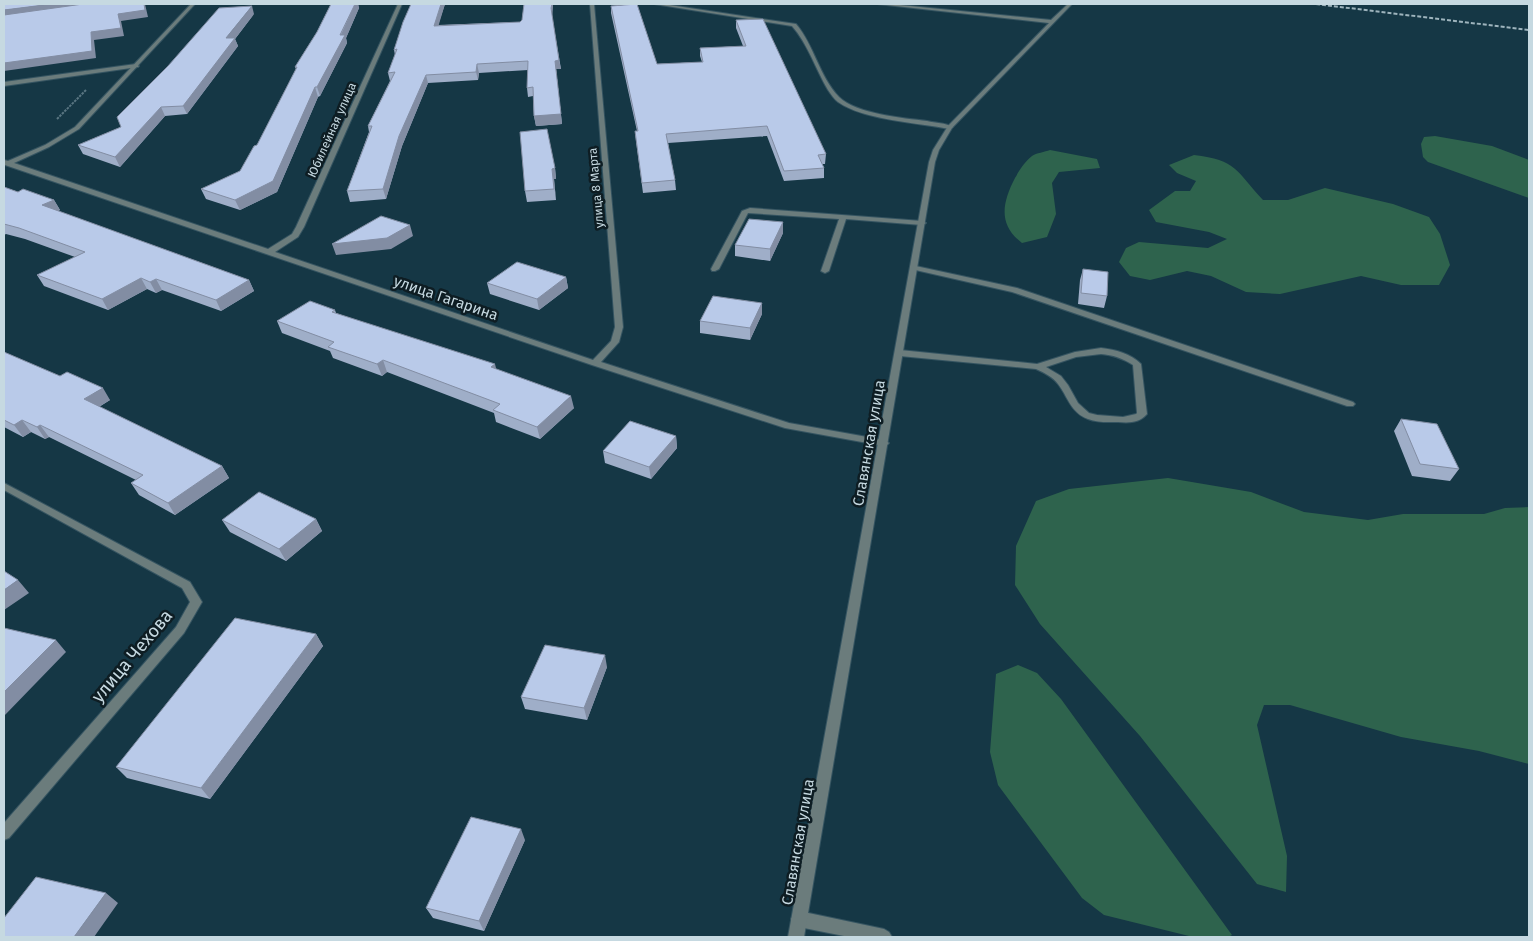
<svg xmlns="http://www.w3.org/2000/svg" width="1533" height="941" font-family="'Fira Sans',sans-serif">
<rect width="100%" height="100%" fill="#153745"/>
<path fill="#2e634d" d="M1435,136L1492,146L1529,160V198L1428,162L1423,157L1421,144L1424,137Z
M1050,150L1097,159L1100,168L1059,172L1052,183L1056,214L1047,237L1022,243C998,225 1002,203 1015,178C1019,171 1025,161 1032,156C1036,153 1045,152 1050,150Z
M1194,155C1237,160 1236,171 1263,200H1288L1325,188L1393,204L1429,217L1440,234L1450,265L1439,285H1401L1361,276L1280,294L1246,292L1211,276L1187,271L1150,280L1130,276L1119,262L1126,248L1139,242L1208,248L1227,239L1209,232L1156,222L1149,210L1175,191H1190L1196,181L1177,173L1169,165Z
M1168,478L1251,492L1304,512L1368,520L1403,514H1484L1505,508L1529,507V764L1479,751L1401,737L1290,705H1264L1257,725L1287,856L1286,892L1257,884L1140,736L1040,624L1015,585L1016,546L1036,501L1069,489Z
M1018,665L1037,673L1061,699L1232,935L1228,937H1193L1104,915L1082,898L998,785L990,752L996,674Z"/>
<g fill="none" stroke-linecap="round" stroke-linejoin="round">
<defs>
<path id="service" d="M136,64L139,66L138,67L4,86V82Z
M750,208L922,221L926,223L922,225L846,219L829,271L825,273L821,271L839,219L748,213L719,269L715,271H712L711,269L742,211Z
M911,265L1017,288L1353,402L1355,404L1353,406H1347L1012,292L911,269Z
M1101,348C1116,350 1130,353 1141,364L1147,414C1139,423 1129,423 1118,422C1108,422 1098,423 1088,419C1071,413 1068,397 1058,384C1053,377 1045,373 1036,369L900,356L896,353L900,350L1037,364L1075,352ZM1101,354C1113,355 1122,358 1133,365L1137,413L1136,414L1123,417L1097,415L1089,413L1078,403L1068,385L1061,376L1046,367L1076,357Z
M799,911L884,929L889,932L892,937H849L799,927L794,924L791,919L794,914Z"/>
<path id="minor" d="M191,4H195L79,129L49,147L14,163L268,249L292,234L296,227L398,4H402L304,227L298,237L275,252L593,360L611,341L615,327L590,4H594L623,327L619,342L601,362L789,423L884,440L889,443L887,445L884,446L785,428L592,365L5,165L4,160L8,161L45,145L75,127Z
M654,4H663L796,24C814,45 819,76 839,97C856,114 903,118 927,121C935,123 946,123 953,127L950,129C919,123 863,120 838,102C834,99 831,94 828,90C816,70 808,44 792,26Z
M4,483L190,582L202,602L184,633L9,838L4,840V823L176,627L190,602L182,588L4,490Z"/>
<path id="tertiary" d="M877,4H890L1051,20L1068,4H1072L952,128L939,150L935,162L804,937H788L929,162L933,150L948,126L1049,23Z"/>
</defs>
<use href="#service" stroke="#355461" stroke-width="2"/>
<use href="#minor" stroke="#355461" stroke-width="2"/>
<use href="#tertiary" stroke="#355461" stroke-width="2"/>
<path stroke="#5a7682" stroke-width="2" stroke-dasharray="2.5 1" stroke-linecap="butt" d="M57,119L86,90"/>
<use href="#service" fill="#6b7c7c" fill-rule="evenodd"/>
<use href="#minor" fill="#6b7c7c" fill-rule="evenodd"/>
<use href="#tertiary" fill="#6b7c7c" fill-rule="evenodd"/>
<path stroke="#9eb4bd" stroke-width="2" stroke-dasharray="4 2" stroke-linecap="butt" d="M1316,4L1529,30"/>
</g>
<path fill="#9faec8" d="M331,4H358L359,8L346,38L347,43L320,96L318,97L277,192L240,210L206,199L201,189L240,171L257,145L296,69L295,67L317,32Z
M411,4H445L438,25L520,22L522,20L524,4H553L552,16L561,69H556L562,124L536,126L534,116L533,96L528,97L527,88L528,70L479,73L478,80L428,83L402,146L386,199L350,202L347,191L369,132L368,126L390,81L388,73L395,55L394,50Z
M611,6L657,64L702,62L700,56V48L743,46L736,28V20L826,154L825,164H822L824,168V178L784,181L767,136L668,143L675,180L676,190L643,193L636,141L635,131H637L611,13Z
M254,14L235,39L238,46L187,114L165,116L120,167L83,154L78,145L121,127Z
M555,168L556,179H554L556,200L527,202L525,191Z
M4,187L18,192L54,200L60,210L58,211L249,280L254,291L221,311L162,290L156,293L147,289L108,310L44,286L37,275L75,257L25,239L6,234L4,235Z
M783,222V233L770,261L735,256V245Z
M1083,269L1107,296L1104,308L1078,304L1080,280Z
M566,277L568,288L539,310L490,294L487,283Z
M335,310L336,313L496,369L574,408L540,439L496,422L494,413L387,372L382,376L333,358L330,351L282,333L277,321Z
M762,314L750,340L700,333V321Z
M4,352L110,400L99,407L222,466L229,478L175,515L139,495L131,483L136,480L49,437L45,439L31,432L23,437L4,427Z
M1401,419L1459,469L1450,481L1412,476L1394,431Z
M676,436L677,448L651,479L605,463L603,451Z
M316,519L322,531L286,561L230,532L222,520Z
M316,634L323,646L210,799L127,778L116,767Z
M607,667L587,720L525,709L521,697Z
M525,840L484,931L433,918L426,908Z"/>
<path fill="#828da3" d="M52,4H108L4,18V10Z
M144,4H145L148,17L121,21L124,36L94,40L96,58L4,71V63L91,32L118,14Z
M355,4H358L359,8L346,38L347,43L320,96L317,87Z
M441,4H445L436,34L434,26Z
M552,4H553L552,16L551,8Z
M252,6L254,14L235,39L238,46L187,114L183,106L226,38Z
M559,60L561,69H556L562,124L536,126L534,116L555,61Z
M477,64L479,73L478,80L476,72Z
M426,75L428,83L402,146L386,199L383,189L399,136Z
M315,87L318,97L277,192L240,210L235,200Z
M161,107L165,116L120,167L115,157Z
M555,168L556,179H554L556,200L552,169Z
M54,200L60,210L48,215L42,205Z
M783,222V233L770,261V249Z
M410,225L413,236L391,249L336,255L332,244Z
M566,277L568,288L539,310L537,299Z
M141,278L147,289L108,310L102,299Z
M156,279L162,290L156,293L150,282Z
M249,280L254,291L221,311L216,300Z
M762,303V314L750,340V328Z
M383,360L387,372L382,376L377,364Z
M495,364L498,376L491,367Z
M103,388L110,400L92,411L84,399Z
M571,396L574,408L540,439L537,427Z
M22,420L31,432L23,437L14,425Z
M40,425L49,437L45,439L37,427Z
M676,436L677,448L651,479L649,467Z
M222,466L229,478L175,515L168,503Z
M316,519L322,531L286,561L279,549Z
M18,580L29,593L4,610V590Z
M316,634L323,646L210,799L201,788Z
M56,640L66,652L4,716V692Z
M605,655L607,667L587,720L584,708Z
M521,829L525,840L484,931L479,921Z
M106,893L118,903L94,937H74Z"/>
<path fill="#b9cae9" stroke="#828da3" d="M4,4H52L4,10Z
M83,4H144L145,10L118,14L121,28L91,32L92,51L4,63V15Z
M331,4H355L340,35H345L317,87H315L273,181L235,200L201,189L240,171L254,146L257,145L297,67H295L317,32Z
M411,4H441L434,26L520,22L522,20L524,4H552L551,8L559,60L555,61L561,114L534,116L533,87L527,88L528,61L477,64L476,72L426,75L399,136L383,189L347,191L372,126H368L395,72L388,73L397,49L394,50L403,22Z
M637,4L657,64L703,62L700,48L746,46L736,20L763,19L826,154L818,155L824,168L784,171L767,126L666,134L675,180L642,183L635,131H638L611,6Z
M252,6L226,38H235L183,106L161,107L115,157L78,145L121,127L117,117L168,66L219,8Z
M547,129L555,168L552,169L554,189L525,191L520,132Z
M4,187L18,192L23,189L54,200L42,205L249,280L216,300L156,279L150,282L141,278L102,299L37,275L85,252L19,228L4,224Z
M381,216L410,225L387,238L332,244Z
M749,219L783,222L770,249L735,245Z
M517,262L566,277L537,299L487,283Z
M1083,269L1108,272L1107,296L1081,293Z
M713,296L762,303L750,328L700,321Z
M310,301L335,310L332,312L495,364L491,367L571,396L537,427L493,410L500,404L383,360L377,364L328,347L334,342L277,321Z
M4,352L60,376L67,372L103,388L84,399L222,466L168,503L131,483L143,475L40,425L37,427L22,420L14,425L4,420Z
M1401,419L1437,424L1459,469L1420,464Z
M630,421L676,436L649,467L603,451Z
M259,492L316,519L279,549L222,520Z
M4,571L18,580L4,590Z
M235,618L316,634L201,788L116,767Z
M4,628L56,640L4,692Z
M545,645L605,655L584,708L521,697Z
M471,817L521,829L479,921L426,908Z
M36,877L106,893L74,937H4V918Z"/>
<g text-anchor="middle" dominant-baseline="central" stroke-width="5" stroke-linejoin="round" paint-order="stroke">
<g font-size="12" fill="#c6d9e1" stroke="#0e1d23">
<text transform="translate(332 130) rotate(-66)">Юбилейная улица</text>
<text transform="translate(596 188) rotate(-95)">улица 8 Марта</text>
</g>
<g font-size="15" fill="#c6d9e1" stroke="#0e1d23">
<text transform="translate(446 298) rotate(19)">улица Гагарина</text>
<text transform="translate(869 443) rotate(-80)">Славянская улица</text>
<text transform="translate(798 842) rotate(-80)">Славянская улица</text>
</g>
<g font-size="18" fill="#c6d9e1" stroke="#0e1d23">
<text transform="translate(132 656) rotate(-50)">улица Чехова</text>
</g>
</g>
<rect width="1533" height="941" fill="none" stroke="#c6d9e1" stroke-width="10"/>
</svg>
